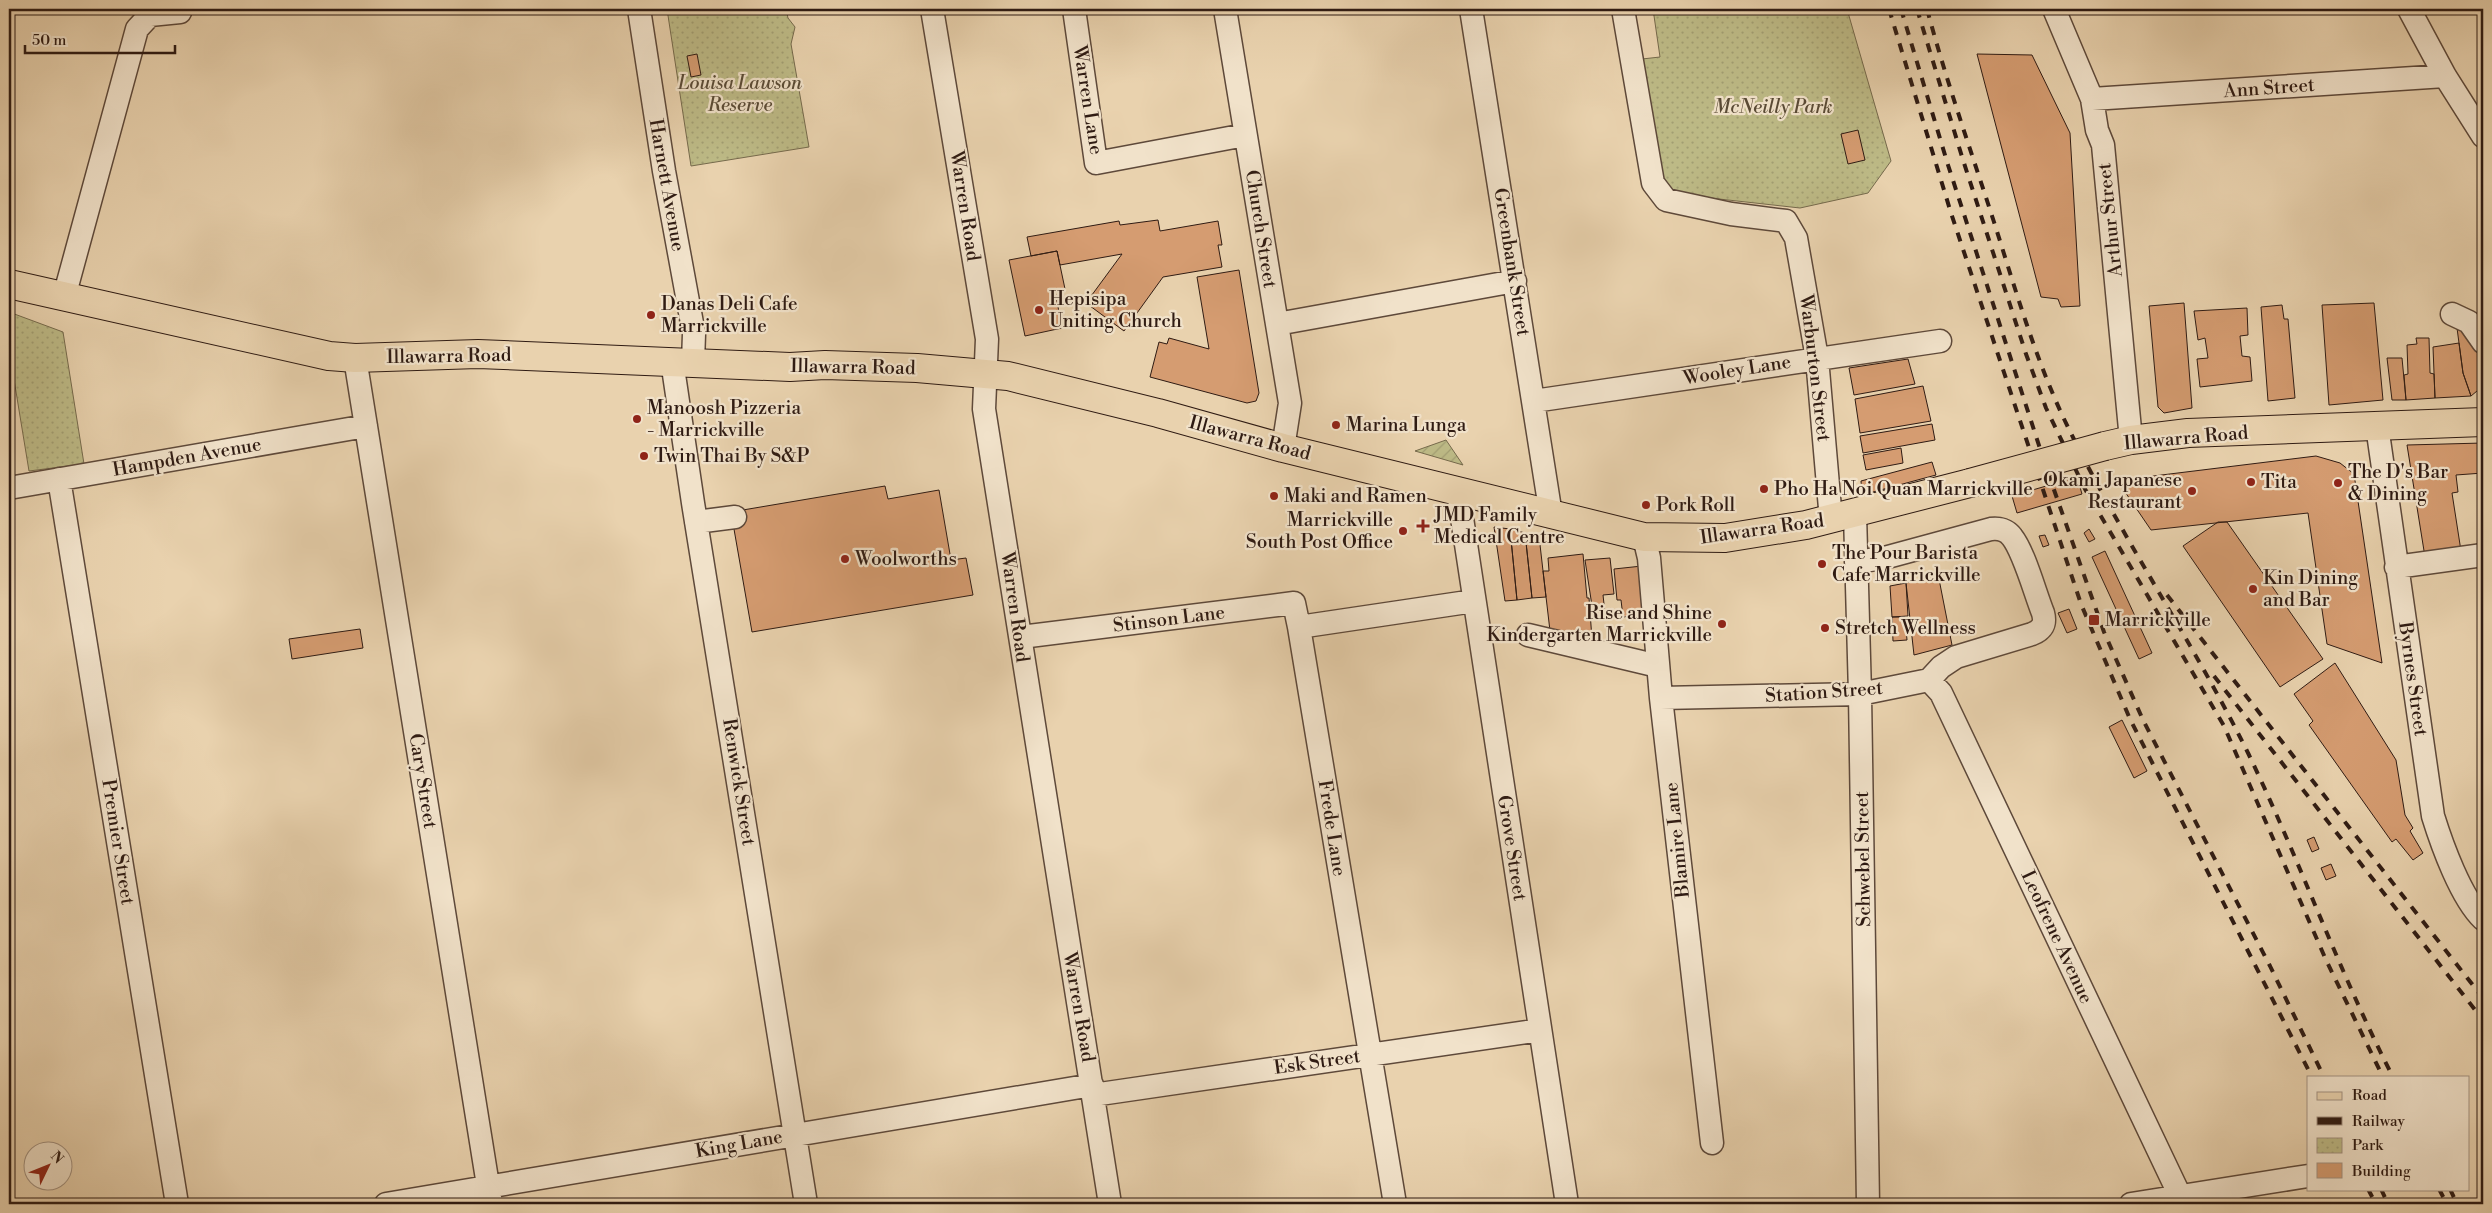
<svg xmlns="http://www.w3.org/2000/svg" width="2492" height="1213" font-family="'Libre Bodoni',serif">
<defs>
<pattern id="park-dots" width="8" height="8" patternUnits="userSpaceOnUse" patternTransform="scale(1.25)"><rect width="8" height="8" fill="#bdba86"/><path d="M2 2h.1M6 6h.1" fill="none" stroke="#a39f73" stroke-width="1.8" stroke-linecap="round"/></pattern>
<pattern id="garden-furrows" width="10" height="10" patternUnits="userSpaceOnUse" patternTransform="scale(1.25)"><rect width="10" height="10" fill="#bdba86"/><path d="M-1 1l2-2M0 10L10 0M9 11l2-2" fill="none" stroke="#a39f73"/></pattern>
</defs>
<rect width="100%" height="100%" fill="#e9d2ae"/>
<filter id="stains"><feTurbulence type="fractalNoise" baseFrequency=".004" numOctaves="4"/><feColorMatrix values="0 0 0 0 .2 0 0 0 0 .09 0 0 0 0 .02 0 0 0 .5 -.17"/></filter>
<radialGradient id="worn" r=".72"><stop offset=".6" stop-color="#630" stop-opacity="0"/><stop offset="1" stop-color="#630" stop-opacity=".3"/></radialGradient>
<path fill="url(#park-dots)" stroke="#766a4c" d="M667,9H786L788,18L795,27L791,44L809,147L691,166Z
M1653,9H1847L1891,161L1868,193L1800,208L1665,193L1642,59L1660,57Z
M9,312L63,332L84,464L29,471L9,349Z"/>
<path fill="url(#garden-furrows)" stroke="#766a4c" d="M1446,440L1463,465L1415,451Z"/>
<path fill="#d59c71" stroke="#2f1b13" d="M697,54L701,75L691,77L687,56Z
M1977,54L2032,55L2070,133L2080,306L2061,307L2058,299L2041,297Z
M1858,130L1865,160L1848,164L1841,134Z
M1158,220L1160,231L1218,221L1222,245H1218L1222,267L1163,277L1124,331L1086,303L1122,254L1060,265L1057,251L1031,256L1027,237L1119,221L1120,225Z
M1057,251L1065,289L1055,291L1062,328L1025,336L1009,260Z
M1239,270L1259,393L1256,401L1247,403L1150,377L1159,342L1167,344L1169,338L1209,349L1197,277Z
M2184,303L2192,408L2164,413L2158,407L2149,306Z
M2374,303L2383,400L2329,405L2322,305Z
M2282,305L2284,319H2288L2295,398L2268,401L2261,307Z
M2247,308L2248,335L2240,336L2242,356L2250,357L2252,381L2200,387L2197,359L2208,358L2205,338L2198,340L2194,311Z
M2457,328L2469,332L2483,352V386L2471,396L2463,373Z
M2416,338H2429L2430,373L2434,374L2435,398L2406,400L2404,375L2408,374L2407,345L2417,344Z
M2459,343L2463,373L2471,396L2435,398L2433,347Z
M2387,358H2402L2406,400H2392Z
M1908,359L1915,384L1854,395L1849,368Z
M1923,386L1931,421L1860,433L1855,399Z
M1932,424L1935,440L1863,453L1860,436Z
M2483,443V473L2456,475L2458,492L2452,493L2461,551L2425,557L2407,445Z
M1901,448L1903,463L1866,470L1863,455Z
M2316,456L2340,463L2354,474L2382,663L2327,644L2308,513L2151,530L2121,486L2129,479Z
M1932,462L1936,475L1862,495L1861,481Z
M2077,477L2082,494L2017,513L2012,496Z
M885,486L888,499L939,490L951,560L966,558L973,595L752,632L731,512Z
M2218,522H2227L2323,659L2280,687L2183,546Z
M1494,527L1510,529L1517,600L1505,601Z
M1510,529L1525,533L1532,598L1517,600Z
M2089,529L2095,539L2089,542L2084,533Z
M1525,533L1539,536L1546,597L1532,598Z
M2045,535L2049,545L2043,547L2039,536Z
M2105,551L2152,653L2139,659L2092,557Z
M1583,554L1587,598H1589L1592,639L1550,631L1543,571H1549L1548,558Z
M1610,558L1614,594L1603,595L1605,613L1600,614V618L1594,619L1585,560Z
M1642,566L1648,614L1623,617L1621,600H1617L1614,569Z
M1938,574L1952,645L1914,655L1906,583Z
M1906,583L1908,616L1892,617L1890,586Z
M2069,609L2077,629L2067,633L2058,613Z
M1892,617H1905L1907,640L1893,641Z
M360,629L363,648L292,659L289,639Z
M2335,663L2396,760L2405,815L2413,828L2410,831L2423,853L2413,860L2396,839L2392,842L2309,725L2313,721L2294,694Z
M2122,720L2147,771L2134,778L2109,727Z
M2314,837L2319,849L2312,852L2307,840Z
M2331,864L2336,876L2326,880L2321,868Z"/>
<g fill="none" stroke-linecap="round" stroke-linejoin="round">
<defs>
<path id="minor" d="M639,9L664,171L694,334L693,362
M932,9L987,339L984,409L1110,1204
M1074,9L1096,163L1245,135
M1225,9L1290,403L1283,448
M1471,9L1551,515
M1623,9L1653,183L1666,200L1731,214L1786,221L1796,238L1817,358L1831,520
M2054,9L2092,99L2097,130L2103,145L2131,440
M2409,9L2445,76L2483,136
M2092,99L2445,76
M64,297L137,29L150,15L180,12
M2452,314L2469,322L2483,342
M1277,324L1515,281
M355,358L491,1204
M672,361L693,503L806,1204
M1534,401L1940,341
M2377,426L2433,816C2442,845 2461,898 2483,919
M59,479L177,1204
M9,488L366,426
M1458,492L1567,1204
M1855,514L1860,694L1868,1204
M696,522L735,517
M1644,537L1649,558L1661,698L1712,1143
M2396,567L2483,555
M1528,635L1658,666
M1021,637L1294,603L1299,627
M1929,680L1941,693L2181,1198
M1661,698L1860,694L1929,680L1941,667L1956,657L2032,634C2042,630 2046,624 2043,613C2035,593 2024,552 2012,537C2007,530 1999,528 1991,529L1884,558L1856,562
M1093,1095L1540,1030
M386,1204L1092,1085
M1395,1204L1299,627L1474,601
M2131,1204L2308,1176"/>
<path id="major" d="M9,284L329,356L355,358L478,354L790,367L825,365L917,368L1008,376L1158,413L1283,448L1644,537L1725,538L1806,525L1970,483
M2105,446L2131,440L2188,433L2483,422"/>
</defs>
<use href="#minor" stroke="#5e493a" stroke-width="25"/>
<use href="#major" stroke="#2f1b13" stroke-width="30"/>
<use href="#minor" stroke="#f1e2ca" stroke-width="22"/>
<use href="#major" stroke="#e9d2ae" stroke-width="28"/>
<path stroke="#2f1b13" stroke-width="4" stroke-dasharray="9 9" stroke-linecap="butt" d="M1889,9L1951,213L2081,604L2130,719L2312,1077
M1901,9L1948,165L2046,467L2104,632L2143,720L2270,966L2324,1077
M1917,9L1963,160L2026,354L2046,408L2085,489L2224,726L2326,960L2383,1077
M1927,9C1946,80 1971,151 1994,222C2015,288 2035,358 2065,421C2120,536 2193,641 2249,755C2300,861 2339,972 2393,1077
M2167,595L2483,998
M2214,676L2483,1020
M2368,1189L2376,1204
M2381,1189L2388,1204
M2439,1189L2447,1204
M2450,1189L2457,1204"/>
<defs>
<path id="major-bridge" d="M1970,483L2105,446"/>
</defs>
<use href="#major-bridge" stroke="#2f1b13" stroke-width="30" stroke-linecap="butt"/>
<use href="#major-bridge" stroke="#e9d2ae" stroke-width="28"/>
</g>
<g fill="#8f2418" stroke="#f1e2ca" stroke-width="2">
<circle cx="1039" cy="310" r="5"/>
<circle cx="651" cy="315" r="5"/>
<circle cx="637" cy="419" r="5"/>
<circle cx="1336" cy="425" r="5"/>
<circle cx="644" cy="456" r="5"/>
<circle cx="2251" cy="482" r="5"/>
<circle cx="2338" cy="483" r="5"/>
<circle cx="1764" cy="489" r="5"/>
<circle cx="2192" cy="491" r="5"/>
<circle cx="1274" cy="496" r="5"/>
<circle cx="1646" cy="505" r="5"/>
<path d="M1420.5 518.5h5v5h5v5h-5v5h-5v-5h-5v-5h5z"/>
<circle cx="1403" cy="531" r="5"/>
<circle cx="845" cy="559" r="5"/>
<circle cx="1822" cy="564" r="5"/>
<circle cx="2253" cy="589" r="5"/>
<rect x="2088" y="614" width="12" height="12" rx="2.5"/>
<circle cx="1722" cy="624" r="5"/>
<circle cx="1825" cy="628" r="5"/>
</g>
<g text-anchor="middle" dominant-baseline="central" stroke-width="4.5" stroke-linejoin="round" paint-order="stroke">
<g font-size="19" font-style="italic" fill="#5a4b36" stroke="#f1e2ca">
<text x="740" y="83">Louisa Lawson<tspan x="740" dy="22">Reserve</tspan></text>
<text x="1773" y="107">McNeilly Park</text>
</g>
<g font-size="19" fill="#2f1b13" stroke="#f1e2ca">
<text transform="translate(2269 88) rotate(-4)">Ann Street</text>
<text transform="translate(1088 100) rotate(81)">Warren Lane</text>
<text transform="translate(667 185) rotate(80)">Harnett Avenue</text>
<text transform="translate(965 206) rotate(81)">Warren Road</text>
<text transform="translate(2110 220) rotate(-96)">Arthur Street</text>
<text transform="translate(1261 229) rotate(81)">Church Street</text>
<text transform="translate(1512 262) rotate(81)">Greenbank Street</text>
<text transform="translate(449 356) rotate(-1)">Illawarra Road</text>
<text transform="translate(853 367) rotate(1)">Illawarra Road</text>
<text transform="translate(1815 368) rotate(83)">Warburton Street</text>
<text transform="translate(1737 370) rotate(-9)">Wooley Lane</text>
<text transform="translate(1250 438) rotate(15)">Illawarra Road</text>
<text transform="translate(2186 438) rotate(-5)">Illawarra Road</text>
<text transform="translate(187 457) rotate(-10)">Hampden Avenue</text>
<text transform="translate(1762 529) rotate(-8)">Illawarra Road</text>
<text transform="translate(1015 607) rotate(82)">Warren Road</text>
<text transform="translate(1169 619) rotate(-7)">Stinson Lane</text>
<text transform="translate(2413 679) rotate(82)">Byrnes Street</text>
<text transform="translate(1824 692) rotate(-4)">Station Street</text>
<text transform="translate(423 781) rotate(81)">Cary Street</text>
<text transform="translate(739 782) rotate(81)">Renwick Street</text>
<text transform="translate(1332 828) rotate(81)">Frede Lane</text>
<text transform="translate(1677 840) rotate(-96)">Blamire Lane</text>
<text transform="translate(118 842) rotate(81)">Premier Street</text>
<text transform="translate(1512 848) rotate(81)">Grove Street</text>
<text transform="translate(1863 859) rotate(-91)">Schwebel Street</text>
<text transform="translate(2057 937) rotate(65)">Leofrene Avenue</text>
<text transform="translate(1079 1007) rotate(80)">Warren Road</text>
<text transform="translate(1317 1062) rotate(-8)">Esk Street</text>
<text transform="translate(739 1144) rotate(-10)">King Lane</text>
</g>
<g font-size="19" fill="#2f1b13" stroke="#f1e2ca" text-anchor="start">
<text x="1049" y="299">Hepisipa<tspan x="1049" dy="22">Uniting Church</tspan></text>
<text x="661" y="304">Danas Deli Cafe<tspan x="661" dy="22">Marrickville</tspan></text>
<text x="647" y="408">Manoosh Pizzeria<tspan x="647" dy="22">- Marrickville</tspan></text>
<text x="1346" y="425">Marina Lunga</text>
<text x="654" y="456">Twin Thai By S&amp;P</text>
<text x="2348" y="472">The D's Bar<tspan x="2348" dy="22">&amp; Dining</tspan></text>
<text x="2182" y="480" text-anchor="end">Okami Japanese<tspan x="2182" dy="22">Restaurant</tspan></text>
<text x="2261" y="482">Tita</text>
<text x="1774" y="489">Pho Ha Noi Quan Marrickville</text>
<text x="1284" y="496">Maki and Ramen</text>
<text x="1656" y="505">Pork Roll</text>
<text x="1434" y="515">JMD Family<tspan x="1434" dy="22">Medical Centre</tspan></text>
<text x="1393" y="520" text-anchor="end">Marrickville<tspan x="1393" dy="22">South Post Office</tspan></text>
<text x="1832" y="553">The Pour Barista<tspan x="1832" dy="22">Cafe Marrickville</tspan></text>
<text x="855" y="559">Woolworths</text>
<text x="2263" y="578">Kin Dining<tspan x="2263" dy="22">and Bar</tspan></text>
<text x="1712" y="613" text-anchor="end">Rise and Shine<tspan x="1712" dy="22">Kindergarten Marrickville</tspan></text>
<text x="2105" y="620">Marrickville</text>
<text x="1835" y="628">Stretch Wellness</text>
</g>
</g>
<rect width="2492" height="1213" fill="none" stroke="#e9d2ae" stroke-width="30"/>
<rect x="10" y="10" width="2472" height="1193" fill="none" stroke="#2f1b13" stroke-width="2.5"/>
<rect x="15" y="15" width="2462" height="1183" fill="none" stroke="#2f1b13"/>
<rect x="2307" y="1076" width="162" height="115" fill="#f1e2ca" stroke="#a39281"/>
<rect x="2317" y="1092" width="25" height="8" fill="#e9d2ae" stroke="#a39281"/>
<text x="2352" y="1100" font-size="15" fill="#2f1b13">Road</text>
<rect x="2317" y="1117" width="25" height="8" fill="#2f1b13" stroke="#a39281"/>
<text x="2352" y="1126" font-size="15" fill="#2f1b13">Railway</text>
<rect x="2317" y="1138" width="25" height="15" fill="url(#park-dots)" stroke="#a39281"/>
<text x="2352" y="1150" font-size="15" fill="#2f1b13">Park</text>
<rect x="2317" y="1163" width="25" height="15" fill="#d59c71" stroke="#a39281"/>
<text x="2352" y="1176" font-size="15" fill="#2f1b13">Building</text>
<g transform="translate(48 1166) rotate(47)"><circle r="24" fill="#f1e2ca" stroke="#a39281"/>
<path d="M0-4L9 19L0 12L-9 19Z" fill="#8f2418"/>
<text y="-8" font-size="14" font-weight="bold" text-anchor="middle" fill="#2f1b13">N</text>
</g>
<path d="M25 45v8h150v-8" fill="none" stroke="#2f1b13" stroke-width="2.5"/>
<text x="32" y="45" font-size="15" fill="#2f1b13" stroke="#f1e2ca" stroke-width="4" paint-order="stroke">50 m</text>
<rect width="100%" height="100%" filter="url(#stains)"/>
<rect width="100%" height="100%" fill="url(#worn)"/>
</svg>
